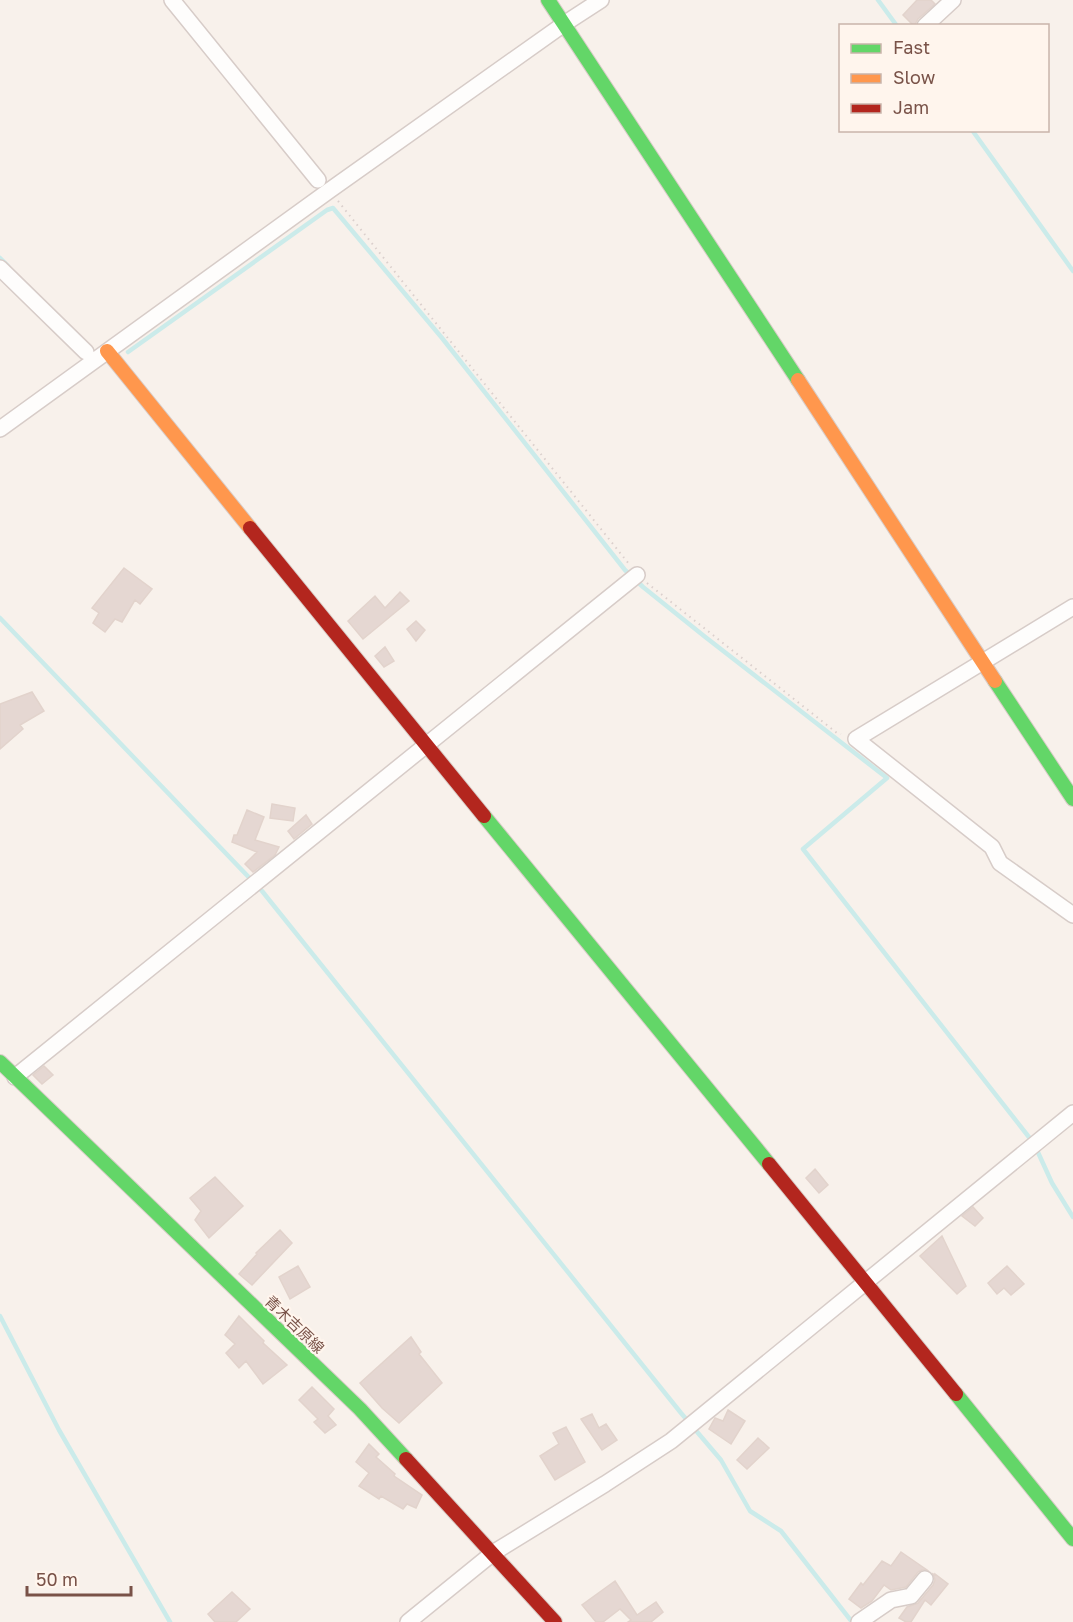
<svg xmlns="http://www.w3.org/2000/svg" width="1073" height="1622" font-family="'Golos Text','Noto Sans JP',sans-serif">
<rect width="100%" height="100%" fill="#f8f1eb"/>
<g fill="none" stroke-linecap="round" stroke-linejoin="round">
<path stroke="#cbebea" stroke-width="4.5" d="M878,0L897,26
M972,130L1073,271
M0,258L8,266
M128,352L327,210L333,208L442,338L625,570L643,587L704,636L887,778L803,849L1032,1141
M0,618L262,891L681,1413L721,1460L750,1511L781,1531L852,1622
M1036,1148L1052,1183L1073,1217
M0,1316L59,1430L170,1622"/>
</g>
<path fill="#e5d7d2" stroke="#e2d3cc" stroke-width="1.5" d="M917,0H931L935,4L918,19L914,26L903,15Z
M124,568L152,589L140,604L135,600L122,622L115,619L105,632L93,623L99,613L92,608Z
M400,592L409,601L363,639L348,621L375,596L385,608Z
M416,621L425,630L416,641L407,629Z
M385,647L394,661L384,667L375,656Z
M32,692L44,711L20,725L23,729L0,749V704Z
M272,804L295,808L293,821L270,818Z
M247,810L264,817L255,840L279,847L275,855L253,872L245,864L257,852L232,842L234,835H237Z
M306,815L312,824L294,839L288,831Z
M44,1066L53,1075L42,1084L33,1075Z
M815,1169L828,1185L819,1193L806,1178Z
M215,1177L243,1206L209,1238L195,1220L201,1211L190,1198Z
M973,1207L983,1218L975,1226L962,1216Z
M280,1230L292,1243L252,1285L239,1274L257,1254L256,1253Z
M942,1236L966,1286L957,1294L920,1256Z
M298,1266L310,1287L290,1299L279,1277Z
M1007,1266L1024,1284L1011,1295L1004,1288L997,1294L988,1283Z
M239,1316L264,1341L263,1343L287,1365L263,1384L246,1361L239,1368L226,1353L235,1344L225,1335Z
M411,1337L421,1352L419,1354L442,1383L399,1423L382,1408L360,1383Z
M312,1387L334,1409L328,1416L336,1425L325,1433L314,1422L318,1419L299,1400Z
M728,1410L745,1421L731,1444L709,1429L715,1418L723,1421Z
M592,1414L599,1428L606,1424L617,1440L602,1450L581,1419Z
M566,1427L585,1462L555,1480L540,1456L559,1444L553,1433Z
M758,1438L769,1448L747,1469L737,1460Z
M369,1444L379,1454L376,1457L395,1474L394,1476L422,1495L416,1508L407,1504L403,1509L381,1496L379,1499L359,1486L369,1473L356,1462Z
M901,1552L927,1570H922L918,1572L906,1587L891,1590L884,1585L872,1601L861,1608L849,1599L861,1583L863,1585L882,1561L891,1566Z
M933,1574L935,1575V1574L948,1584L931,1605L925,1600L911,1622H906L899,1618L907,1607L918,1603L933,1585L935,1580Z
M615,1581L637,1615L656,1602L663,1612L651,1622H628L631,1620L620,1609L603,1622H596L582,1605Z
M232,1592L250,1609L236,1622H215L208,1614Z"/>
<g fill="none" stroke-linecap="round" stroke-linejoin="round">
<defs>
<path id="street" d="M172,0L318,180
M925,26L953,0
M0,268L86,352
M0,429L330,190L564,24L601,0
M1073,607L856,739L992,847L1000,863L1073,915
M15,1077L637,575
M408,1622L493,1553L605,1484L671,1441L1073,1113
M859,1622L891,1600L911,1596L925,1579"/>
<path id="fast" d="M548,0L798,380
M995,681L1073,799
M484,816L769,1164
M0,1062L360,1409L406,1459
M956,1394L1073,1539"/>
<path id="slow" d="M107,351L250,528
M798,380L995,681"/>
<path id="jam" d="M250,528L484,816
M769,1164L956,1394
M406,1459L555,1622"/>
</defs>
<use href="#street" stroke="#d7ccc8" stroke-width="18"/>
<use href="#fast" stroke="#d8ccc7" stroke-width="16"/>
<use href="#slow" stroke="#d8ccc7" stroke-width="16"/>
<use href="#jam" stroke="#d8ccc7" stroke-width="16"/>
<path stroke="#dbd0cd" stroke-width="2" stroke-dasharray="1.5 4.5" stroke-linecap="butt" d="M338,201L629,564
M647,583L837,733L841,734"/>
<use href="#street" stroke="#fefdfc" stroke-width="15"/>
<use href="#fast" stroke="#63d668" stroke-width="14"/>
<use href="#slow" stroke="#ff974d" stroke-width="14"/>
<use href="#jam" stroke="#b3261e" stroke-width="14"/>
</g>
<g text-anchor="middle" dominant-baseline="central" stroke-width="4.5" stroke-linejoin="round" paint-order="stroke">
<g font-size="15" fill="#795248" stroke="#fff5ed">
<text transform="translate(295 1324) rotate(44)">青木吉原線</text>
</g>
</g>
<rect x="839" y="24" width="210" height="108" fill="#fff5ed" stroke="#c9b4ab" stroke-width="1.5"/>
<rect x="851" y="44" width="30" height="9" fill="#63d668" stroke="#c9b4ab" stroke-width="1.5"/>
<text x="893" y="54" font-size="18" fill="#795248">Fast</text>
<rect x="851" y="74" width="30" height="9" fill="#ff974d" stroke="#c9b4ab" stroke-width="1.5"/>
<text x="893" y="84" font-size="18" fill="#795248">Slow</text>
<rect x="851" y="104" width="30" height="9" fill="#b3261e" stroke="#c9b4ab" stroke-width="1.5"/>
<text x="893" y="114" font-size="18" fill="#795248">Jam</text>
<path d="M27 1586v9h104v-9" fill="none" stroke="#795248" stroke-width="3"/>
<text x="36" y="1586" font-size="18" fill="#795248" stroke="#fff5ed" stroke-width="4.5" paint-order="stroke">50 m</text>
</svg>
